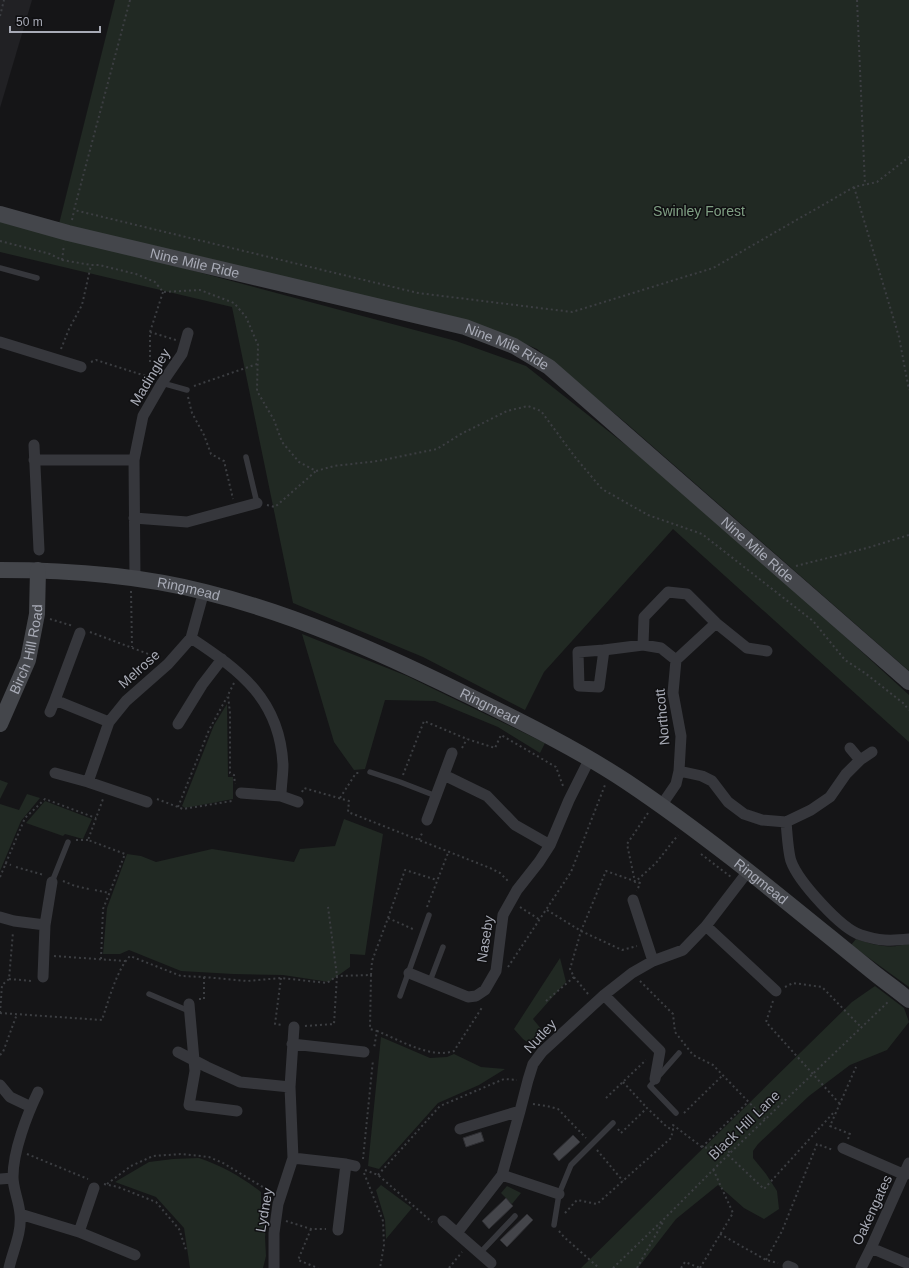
<svg xmlns="http://www.w3.org/2000/svg" width="909" height="1268" font-family="Arial,sans-serif">
<rect width="100%" height="100%" fill="#151517"/>
<path fill="#212124" d="M0,0H32L0,108Z"/>
<path fill="#212923" d="M115,0H909V671L626,423L537,349L488,328L59,224Z
M0,219L456,341L526,366L703,506L909,695V742L673,529L544,672L525,710L423,657L293,603L232,307L0,252Z
M302,634L407,676L545,743L540,753L498,727L435,701L385,700L365,769L354,770L334,742Z
M227,704L228,777H233V799L185,808L182,806L214,725Z
M0,780L8,783L0,799Z
M27,794L40,798L21,821L0,871V804L19,810Z
M45,801L92,819L83,839L65,834L63,836L26,823Z
M344,819L383,834L365,955L350,954V967L329,982L283,975L233,974L181,971L129,950L120,954H103L107,908L127,854L141,856L156,862L212,849L294,862L300,849L335,846Z
M856,939C874,945 891,950 909,943V987L851,945Z
M560,958L566,982L533,1019L546,1035L534,1047L523,1039L514,1029Z
M875,986L904,1008L909,1022L887,1050L850,1065L809,1096L758,1144L753,1151V1158L766,1174L777,1191L779,1209L764,1219L744,1208L718,1185L676,1219L638,1268H581L852,1002Z
M381,1037L430,1058L447,1057L454,1054L481,1067L505,1069L479,1085L438,1103L379,1169L368,1166Z
M199,1158C224,1167 240,1176 261,1192V1207L268,1211L265,1237L266,1256L263,1268H190L184,1228L156,1197L115,1182L149,1162L173,1159Z
M381,1185L412,1208L386,1239L385,1220L376,1190Z
M507,1186L521,1193L512,1204L501,1193Z"/>
<path fill="#44454a" stroke="#2f2f33" d="M481,1132L484,1141L466,1147L463,1138Z
M573,1135L580,1142L559,1161L553,1154Z
M506,1198L513,1206L489,1229L482,1221Z
M527,1214L533,1220L507,1247L500,1240Z"/>
<g fill="none" stroke-linecap="round" stroke-linejoin="round">
<path stroke="#3c3e42" stroke-width="2" stroke-dasharray="2 3" stroke-linecap="butt" d="M130,0L74,210L418,293L572,312L713,268L854,187L877,182L909,157
M857,0L865,185
M0,16L4,0
M854,187L899,337L909,390
M72,220L74,211
M0,241L50,254L62,260L91,265H99L136,274L155,282L163,292L200,290L234,303L246,317L258,345L257,391L274,420L282,442L299,462L316,471L334,466L378,461L437,449L461,434L507,411L528,406L541,411L575,457L602,489L648,515L702,534L813,621L845,660L865,673L903,703L909,710
M62,260L64,245
M150,332L176,340
M61,349L69,329L82,305L91,265
M91,362L96,360L152,378
M150,362V332L163,292
M194,386L257,364
M188,397L192,413L204,435L211,454L224,461L233,499
M267,505L275,507L316,471
M796,566L867,548L909,535
M131,591L132,647
M50,619L73,626
M90,632L159,658
M234,683L228,695L230,713V773L234,775L235,784
M462,748L467,739
M403,775L424,721L467,739L495,748L501,735L556,767L563,786
M302,792L304,788L349,801L348,812L490,868L500,873L509,882
M340,798L356,773H361
M157,799L183,809L232,801
M178,807L209,730L227,697
M648,813L627,844L635,882L656,863L678,835
M76,840H88
M419,840L423,831
M701,854L731,877
M5,863L11,865
M16,867L44,875
M0,877L25,818L45,799L96,818
M63,881L75,886L89,889
M95,890L109,893
M427,907L448,853
M520,907L540,920
M547,910L581,931L622,950L637,946
M388,918L405,870L437,880
M54,956L125,961
M101,959L103,909L125,854L88,840L103,799
M508,967L571,872L605,785
M371,975L372,961L388,918L415,930
M281,978L275,1024L283,1025
M9,979L32,981
M640,981L673,1014L675,1032L693,1055L713,1065L765,1119
M785,987L793,983L822,987L861,1027
M588,994L574,977L570,969L581,931L606,871L640,883L637,891
M199,999H204V977
M546,1001L574,977
M773,1001L766,1022L840,1104
M0,1013L102,1020C108,1002 117,969 130,956L181,976L204,977L247,981L281,978L327,983L337,976L371,975L370,1029L377,1031L374,1048
M0,1013L2,985L9,979L13,932
M305,1026L334,1024L337,976L328,907
M377,1031C400,1040 430,1059 454,1051L483,1006
M0,1055L3,1052L17,1014
M623,1082L647,1108
M606,1098L646,1060
M533,1104L547,1106L558,1109L586,1138
M684,1113L723,1075
M618,1129L621,1133L647,1108L667,1127L673,1130
M848,1139L850,1134L830,1126L856,1067
M702,1147L748,1102
M597,1150L623,1181
M27,1154L88,1179
M728,1155L764,1189L835,1111
M363,1159L373,1060
M365,1170L378,1175L432,1222
M364,1173L383,1221L384,1245L380,1268
M378,1175L440,1106L504,1079L517,1080
M104,1184L118,1187L156,1202L179,1229L186,1250
M107,1184L131,1166L153,1156L182,1154L209,1157L223,1163L271,1192
M565,1213L577,1200L597,1204L671,1138L673,1130V1125L702,1147L708,1148L714,1146L720,1151L731,1152
M286,1221L311,1229H326
M311,1229L298,1260L318,1268
M559,1231L564,1237L599,1268
M720,1234L766,1260L778,1263
M766,1260L782,1231L817,1144L833,1150
M449,1268L462,1252
M613,1268L664,1219L731,1152L889,1001
M637,1268L663,1222
M681,1268L685,1262L700,1268
M700,1268L733,1213L713,1169"/>
<path stroke="#36373c" stroke-width="5.5" d="M0,268L37,278
M162,383L187,390
M246,457L257,503
M370,772L400,782L436,796
M52,882L68,842
M430,981L443,947
M149,994L189,1011
M400,996L429,915
M676,1113L650,1086L679,1053
M554,1225L559,1194L571,1165L613,1123
M480,1253L515,1216"/>
<path stroke="#36373c" stroke-width="11" d="M0,342L81,367
M34,445L39,550
M34,460H134
M134,518L187,522L257,503
M135,578L134,460L143,416L162,383L182,354L188,333
M80,633L55,700L109,722
M191,638C241,671 280,700 283,765C283,775 281,786 281,796L241,793
M643,645L644,617L668,592L687,594L716,623L747,648L767,651
M604,650L578,652L579,686L599,687L604,650L643,645L661,648L676,660L673,693L681,736L679,771L676,784L661,806
M676,660L716,623
M50,712L55,700
M178,724L202,685L222,659
M850,748L860,760
M679,771L702,776L712,781L728,802L744,814L762,820L786,822L811,810L830,797L846,774L860,760L872,752
M55,773L88,782
M444,775L487,796L515,825L550,845
M281,796L298,802
M147,802L88,782L109,722L126,701L168,664L191,638L204,591
M427,820L452,753
M786,822C787,832 788,852 791,861C798,881 841,929 861,935C879,941 890,941 909,939
M633,900L653,961
M0,917L14,921L45,925L43,977
M45,925L52,882
M706,926L776,991
M409,973L468,997L476,996L485,990L496,971L503,915L517,890L539,862L550,845L569,800L589,760
M604,995L660,1051L655,1079
M189,1004L195,1071L189,1105L237,1111
M292,1044L364,1052
M178,1052L207,1067L240,1082L290,1087
M0,1085L10,1097L31,1107
M460,1129L520,1111
M843,1148L905,1175
M293,1158L346,1164L355,1166
M502,1175L559,1194
M0,1179L13,1178
M20,1214L79,1232L135,1255
M443,1221L491,1263
M338,1230L346,1164
M79,1232L94,1188
M457,1233L502,1175L520,1111L528,1080L533,1064L542,1052L604,995L632,973L653,961L683,950L706,926L749,870
M871,1248L909,1264
M788,1266L793,1268
M9,1268C13,1250 22,1233 20,1214C19,1201 13,1189 13,1177C13,1151 27,1115 38,1092
M274,1268V1233L278,1204L293,1158L290,1087L294,1027
M861,1268L871,1248L909,1163"/>
<g stroke="#44464b" stroke-width="16">
<path id="s1" d="M0,214L68,233L465,327L514,346L549,367L909,682"/>
<path id="s2" d="M0,570C68,570 139,575 205,592C294,614 377,651 459,691C516,719 574,747 627,782C712,839 789,904 868,968C881,979 896,989 909,1000"/>
<path id="s3" d="M0,724L28,660L37,614L38,570"/>
</g>
</g>
<g text-anchor="middle" dominant-baseline="central" stroke-width="3" stroke-linejoin="round" paint-order="stroke">
<g font-size="14" fill="#80a084" stroke="#101012">
<text x="699" y="211">Swinley Forest</text>
</g>
<g font-size="14" fill="#a8abb6" stroke="#101012">
<text stroke="none"><textPath href="#s1" startOffset="201">Nine Mile Ride</textPath></text>
<text stroke="none"><textPath href="#s1" startOffset="525">Nine Mile Ride</textPath></text>
<text transform="translate(150 377) rotate(-59)">Madingley</text>
<text stroke="none"><textPath href="#s1" startOffset="849">Nine Mile Ride</textPath></text>
<text stroke="none"><textPath href="#s2" startOffset="190">Ringmead</textPath></text>
<text stroke="none"><textPath href="#s3" startOffset="80">Birch Hill Road</textPath></text>
<text transform="translate(139 669) rotate(-42)">Melrose</text>
<text stroke="none"><textPath href="#s2" startOffset="514">Ringmead</textPath></text>
<text transform="translate(662 717) rotate(-95)">Northcott</text>
<text stroke="none"><textPath href="#s2" startOffset="838">Ringmead</textPath></text>
<text transform="translate(485 939) rotate(-81)">Naseby</text>
<text transform="translate(540 1036) rotate(-47)">Nutley</text>
<text transform="translate(744 1125) rotate(-44)">Black Hill Lane</text>
<text transform="translate(264 1210) rotate(-80)">Lydney</text>
<text transform="translate(872 1210) rotate(-65)">Oakengates</text>
</g>
</g>
<path d="M10 26v6h90v-6" fill="none" stroke="#a8abb6" stroke-width="2"/>
<text x="16" y="26" font-size="12" fill="#a8abb6" stroke="#101012" stroke-width="3" paint-order="stroke">50 m</text>
</svg>
